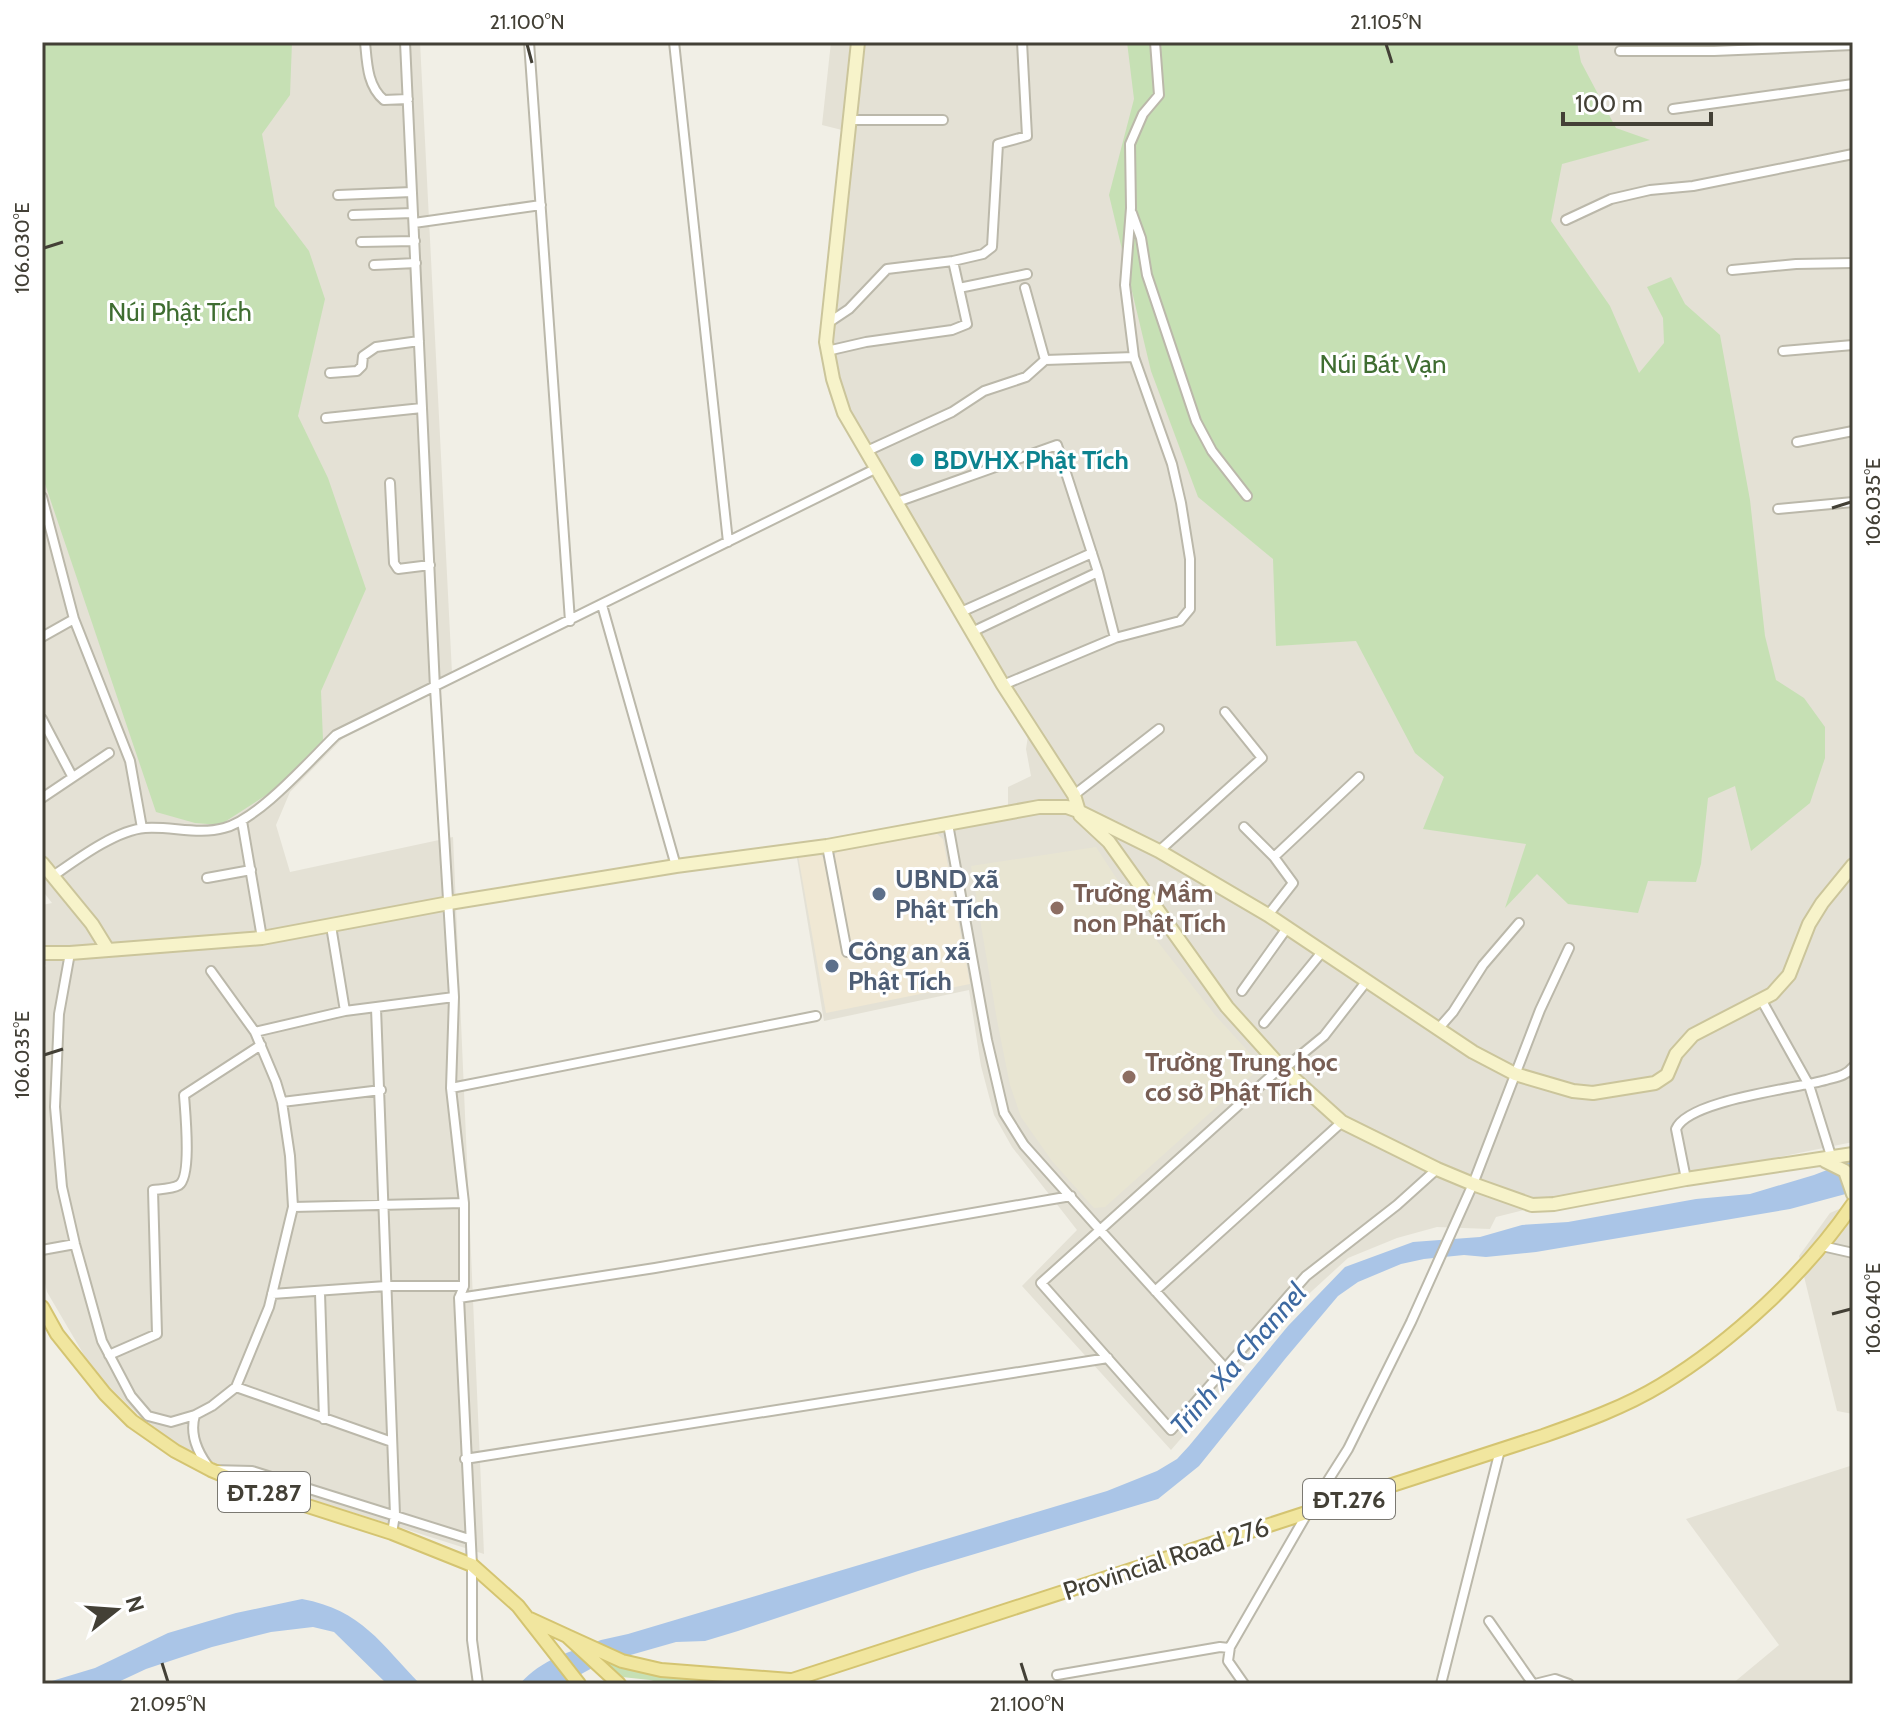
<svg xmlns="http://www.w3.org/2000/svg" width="1895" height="1726" font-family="Cabin,sans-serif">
<rect width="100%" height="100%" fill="#f1efe6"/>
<path fill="#e4e1d5" d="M42,42H420L452,673L343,738L290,792L276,825L290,872L453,837L484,1554L244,1478L160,1436L94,1372L47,1292L42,1270V971L46,966L42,958V905L52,903L42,890Z
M831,42H1853V1142L1556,1202L1496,1217L1490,1229L1437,1227L1397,1238L1348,1258L1300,1302L1171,1450L1022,1286L1077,1230L1012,1147L994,1115L981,1066L969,990L824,1021L795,846L1008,806V787L1031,776L1026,749L1028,736L860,454L829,393L820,333L842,130L822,125Z
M1853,1203V1414L1837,1411L1799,1256L1830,1213Z
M1853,1465V1684H1732L1779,1645L1686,1519Z"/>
<path fill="#f0e8d4" d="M935,832L943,839L970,984L826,1013L798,855L818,853L824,858L835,854L843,847Z"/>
<path fill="#e8e5d2" d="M1096,847L1158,942L1215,1015L1256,1060L1259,1069L1105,1207L1094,1208L1052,1161L1021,1117L1010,1085L997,1020L971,866Z"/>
<path fill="#c6e0b4" d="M42,42H292L290,95L262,134L275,206L309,251L325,299L298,416L328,478L366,589L321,691L323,740L274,790L220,825L195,823L156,812L42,475Z
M1127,42H1577L1581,62L1616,128L1650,140L1562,164L1551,221L1610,306L1639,373L1664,343L1663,318L1647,287L1671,277L1685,304L1720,335L1750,500L1765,636L1776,680L1804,698L1825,727V758L1810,803L1751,851L1735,786L1708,798L1701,864L1696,882L1648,881L1638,913L1568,904L1537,874L1505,908L1526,844L1423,829L1444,777L1415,753L1356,641L1276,646L1273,559L1198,497L1151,371L1109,195L1134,99Z
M602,1659L663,1675L754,1684H664L650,1680L622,1677Z"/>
<path fill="#aac5e7" d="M1853,1160V1192L1790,1209L1536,1252L1486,1257L1464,1255L1424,1259L1401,1264L1358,1282L1338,1296L1285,1359L1199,1466L1158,1499L918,1571L738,1631L705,1641L676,1642L627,1656L594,1667L563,1684H520C541,1659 571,1652 601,1640L628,1634L1107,1491L1157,1471L1177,1459L1189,1446L1288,1326L1345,1267L1413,1242L1480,1237L1522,1225L1568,1222L1696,1199L1750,1194L1814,1175Z
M302,1599C362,1610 381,1644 420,1684H387L334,1632L313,1627L271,1632L212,1647L146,1669L114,1684H42L95,1668L168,1633L236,1613Z"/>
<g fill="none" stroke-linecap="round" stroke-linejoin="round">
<defs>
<path id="street" d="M365,42C367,62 367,86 384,100L408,99
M405,42L435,688L454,997L451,1088L464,1203V1286L459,1298L472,1565V1640L478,1684
M529,42L570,621
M674,42L728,542
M1620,51H1714L1853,45
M1673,109L1853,84
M849,120H943
M338,195L412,192
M1132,213L1141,238L1147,275L1196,421L1212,451L1247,496
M353,215L413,213
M1566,220L1611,199L1650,190L1693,186L1853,154
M414,223L541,205
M361,242L415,241
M374,265L416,263
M1732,270L1796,264L1853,263
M959,288L1027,274
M1025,288L1045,360
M828,323L849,309L887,269L953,261L983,254L992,247L998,144L1027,136L1022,42
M827,351L866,342L952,330L967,324L953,261
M1783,351L1853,345
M330,373L357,371L362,366L363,356L376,347L419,341
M326,418L422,408
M1797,442L1853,431
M867,451L952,412L984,391L1026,377L1045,360L1134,357
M390,483L394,563L398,569L430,565
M42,497L74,619L130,761L142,828
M897,502L1057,445L1098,572L1115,638
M1778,509L1853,502
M602,605L676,866
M961,612L1092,553
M974,631L1098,572
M42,637L74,619
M1003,685L1115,638L1180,621L1190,609V559L1181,503L1172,464L1134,357L1125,285L1131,208L1130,144L1143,114L1159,95L1155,42
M42,719L72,776
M1074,795L1159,729
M42,798L109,753
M242,821L262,938
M948,824L987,1040L1004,1113L1024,1145L1100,1230L1281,1067
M1244,827L1274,857L1293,883L1268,915
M827,846L847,952
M1159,851L1262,758L1225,712
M1274,857L1359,777
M53,876C76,860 116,830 145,828C170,826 199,835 224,828C259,819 309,761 336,735L877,468
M207,878L251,870
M331,926L345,1011
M70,953L59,1014L55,1107L62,1187L75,1244L102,1341L131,1396L148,1416L171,1422L195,1415L212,1406L236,1387L269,1307L293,1207L290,1156L282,1102L276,1082L255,1032L211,971
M1242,991L1287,928
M1762,1001L1809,1085L1832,1159
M376,1008L395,1515L392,1533
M1264,1023L1322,952
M1438,1029L1453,1012L1483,965L1519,923
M255,1032L345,1011L454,997
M1285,1068L1324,1036L1366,982
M451,1088L816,1016
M282,1102L381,1090
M1686,1179L1676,1129C1688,1100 1794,1089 1826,1080C1836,1077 1846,1076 1853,1067
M293,1207L464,1203
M1822,1246L1853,1253
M42,1250L75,1244
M1155,1291L1342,1122
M320,1293L324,1419
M272,1294L386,1286H464
M459,1298L655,1268L1071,1196
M109,1355L157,1334L153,1190C161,1189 172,1189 179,1185C192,1176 185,1111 184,1095L261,1045
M1226,1369L1100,1230L1041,1283L1171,1430L1306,1276L1397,1205L1437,1169
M236,1387L392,1442
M195,1415C189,1435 199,1455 211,1470L252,1471L469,1539
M465,1459L1108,1358
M1489,1621L1533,1684
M1057,1675L1220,1647L1229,1648
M1244,1684L1228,1661L1230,1647L1308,1512L1348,1449L1411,1322L1473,1184L1540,1010L1569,948
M1441,1684L1500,1450
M1535,1684L1555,1679L1569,1684"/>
<path id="secondary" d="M858,42L826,342L833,379L844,413L1003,685L1074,795L1080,815L1109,842L1227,1007L1281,1067L1342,1122L1437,1169L1473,1184L1532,1205L1554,1204L1686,1179L1853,1154
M42,863L92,924L108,950
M42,953H70L262,938L449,903L676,866L827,846L1039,807H1067L1078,811L1159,851L1268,915L1473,1052L1515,1074L1573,1091L1593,1093L1655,1083L1667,1075L1676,1054L1693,1035L1772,994L1789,975L1809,924L1822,903L1853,865
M1825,1161L1845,1171L1853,1194"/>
<path id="primary" d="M42,1307L57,1334L105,1394L132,1421L175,1451L211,1470L261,1491L392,1533L472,1565L518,1606L579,1684
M530,1619L567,1636L619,1684
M567,1636L622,1661L661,1670L790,1680
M780,1684L1543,1436C1583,1422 1625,1407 1661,1385C1732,1342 1806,1273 1853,1204"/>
</defs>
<use href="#street" stroke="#bbb8aa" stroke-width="12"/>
<use href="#secondary" stroke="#cbc59b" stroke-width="16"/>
<use href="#primary" stroke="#d4c471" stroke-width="16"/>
<use href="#street" stroke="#fff" stroke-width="8"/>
<use href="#secondary" stroke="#f7f3ca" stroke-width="12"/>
<use href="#primary" stroke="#f1e69f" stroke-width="12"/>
</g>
<path fill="none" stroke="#434036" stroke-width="3" d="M527,44L532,63M1386,44L1392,63M44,248L63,242M1832,508L1851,502M44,1055L63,1049M1832,1314L1851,1309M162,1663L168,1682M1021,1663L1027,1682"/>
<circle fill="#0f9aa8" stroke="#fff" stroke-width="3" cx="917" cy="460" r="8"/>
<g fill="#5c6f8a" stroke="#fff" stroke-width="3">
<circle cx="879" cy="894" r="8"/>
<circle cx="832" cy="966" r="8"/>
</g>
<g fill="#8d6e63" stroke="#fff" stroke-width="3">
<circle cx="1057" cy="908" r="8"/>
<circle cx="1129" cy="1077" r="8"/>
</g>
<g text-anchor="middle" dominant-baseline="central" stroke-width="6" stroke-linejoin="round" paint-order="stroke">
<g fill="#fff" stroke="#7b7972" stroke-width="2">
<rect x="218" y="1472" width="92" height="40" rx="6"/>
<rect x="1303" y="1479" width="92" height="40" rx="6"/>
</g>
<g font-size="24" font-weight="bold" fill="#434036">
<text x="264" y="1492">ĐT.287</text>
<text x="1349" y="1499">ĐT.276</text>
</g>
<g font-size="26" fill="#3f6d31" stroke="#fff">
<text x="180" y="312">Núi Phật Tích</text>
<text x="1383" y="364">Núi Bát Vạn</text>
</g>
<g font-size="26" font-weight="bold" fill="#0d838f" stroke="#fff" text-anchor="start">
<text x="933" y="460">BDVHX Phật Tích</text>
</g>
<g font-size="26" font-weight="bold" fill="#4e5e75" stroke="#fff" text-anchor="start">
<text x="895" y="879">UBND xã<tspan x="895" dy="30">Phật Tích</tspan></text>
<text x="848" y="951">Công an xã<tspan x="848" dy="30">Phật Tích</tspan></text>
</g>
<g font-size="26" font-weight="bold" fill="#785e54" stroke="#fff" text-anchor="start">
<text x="1073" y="893">Trường Mầm<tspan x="1073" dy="30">non Phật Tích</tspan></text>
<text x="1145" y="1062">Trường Trung học<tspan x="1145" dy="30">cơ sở Phật Tích</tspan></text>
</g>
<g font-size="26" fill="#434036" stroke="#fff">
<text transform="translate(1166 1559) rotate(-18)">Provincial Road 276</text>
</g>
<g font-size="28" font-style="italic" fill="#3d69a1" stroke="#fff">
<text transform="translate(1238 1359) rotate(-49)">Trinh Xa Channel</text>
</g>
</g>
<rect width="1895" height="1726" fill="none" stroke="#ffffff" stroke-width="88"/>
<g transform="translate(116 1610) rotate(73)" stroke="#ffffff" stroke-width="6" paint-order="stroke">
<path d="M0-6L14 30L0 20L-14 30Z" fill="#434036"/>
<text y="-12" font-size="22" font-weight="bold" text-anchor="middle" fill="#434036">N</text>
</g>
<path d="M1563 112v12h148v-12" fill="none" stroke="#434036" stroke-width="4"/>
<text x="1575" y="112" font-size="24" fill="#434036" stroke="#ffffff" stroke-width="6" paint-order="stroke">100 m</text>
<rect x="44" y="44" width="1807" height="1638" fill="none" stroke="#434036" stroke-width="3"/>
<g font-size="20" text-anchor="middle" fill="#434036">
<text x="527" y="29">21.100°N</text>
<text x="1386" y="29">21.105°N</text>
<text transform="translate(22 248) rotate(-90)" y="7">106.030°E</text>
<text transform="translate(1873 502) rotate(-90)" y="7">106.035°E</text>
<text transform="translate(22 1055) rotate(-90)" y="7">106.035°E</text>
<text transform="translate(1873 1309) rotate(-90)" y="7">106.040°E</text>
<text x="168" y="1711">21.095°N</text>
<text x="1027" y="1711">21.100°N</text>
</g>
</svg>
